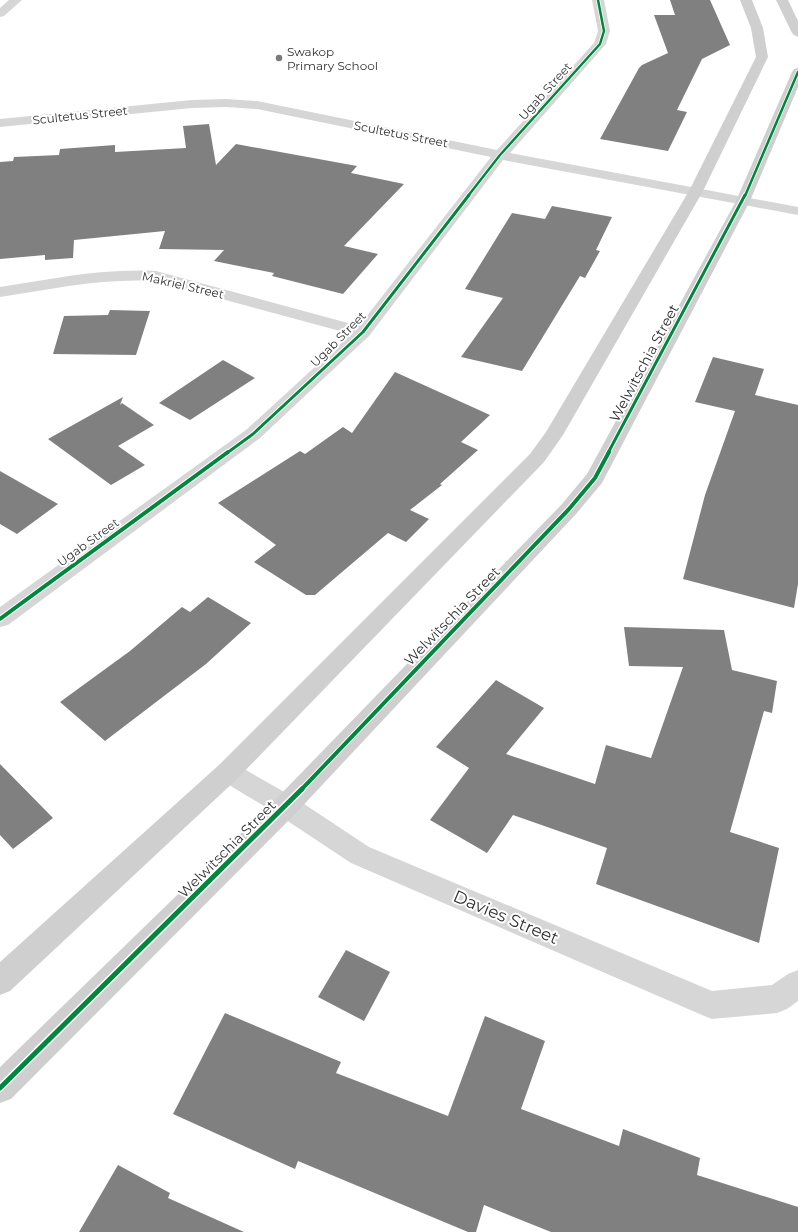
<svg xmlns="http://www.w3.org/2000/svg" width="798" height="1232" font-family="Montserrat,sans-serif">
<rect width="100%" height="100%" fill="#fff"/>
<path fill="#808080" d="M670,0H710L730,45L702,59L677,110L687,112L668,151L600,139L639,68L642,65L668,53L654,15H675Z
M209,124L216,165L236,144L357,166L351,173L404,184L344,246L378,254L343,294L272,276L274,273L214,261L224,250L159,249L165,231L74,240L73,258L45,260V255L0,259V162L13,161L14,157L59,155L60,149L115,145V152L186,148L183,126Z
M552,206L612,217L596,250L600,251L585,278L580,276L522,371L461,357L503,298L465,289L512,213L545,219Z
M110,310L150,311L136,355L53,354L64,316L108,315Z
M713,357L764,369L755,395L798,405V584L794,608L683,579L705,495L735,411L695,402Z
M223,360L255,378L190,420L159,403Z
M395,372L490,415L461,442L478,450L440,484L442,485L410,510L429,519L406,542L388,533L315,595H306L254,562L276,545L218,503L300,451L305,454L343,427L352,433Z
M123,397L120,405L122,403L154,425L118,446L145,465L111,485L48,439Z
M0,471L58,504L17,534L0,524Z
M208,597L251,623L206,664L105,741L60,702L130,651L182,607L190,612Z
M624,627L724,630L732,670L777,681L772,713L764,711L730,832L779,848L759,943L596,884L607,848L513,815L487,853L430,820L469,768L436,747L496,680L544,708L506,754L595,784L606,745L651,758L683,667L629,666Z
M0,764L53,818L13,849L0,835Z
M346,950L390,972L364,1021L318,997Z
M225,1013L341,1062L336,1073L448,1116L485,1016L545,1041L521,1109L619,1146L623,1129L700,1158L697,1175L798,1207V1232H551L484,1205L476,1232H468L298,1161L295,1169L173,1114Z
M118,1165L170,1193L168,1198L244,1232H79Z"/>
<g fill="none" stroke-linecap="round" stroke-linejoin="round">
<path fill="#d6d6d6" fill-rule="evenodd" d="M9,0H22L4,16L0,17V8Z
M592,0H604L610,31L606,44L510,153L798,207V215L503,160L369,336L260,438L8,625L0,627V607L246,430L351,334L155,281C103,278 52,289 0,297V287C52,279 103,268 156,271L359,326L491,157L257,109L226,107L192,108L0,127V119L192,100L226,99L257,101L497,150L594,43L598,31Z
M228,761L237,765L295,798L369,847L712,991L772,985L788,974L798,970V1001L787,1009L777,1013L712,1019L702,1015L351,863L277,814L219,779L216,772L219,765Z"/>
<path fill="#cfcfcf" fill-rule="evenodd" d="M740,0H752L763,28L768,57L703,191L563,435L544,462L237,779L10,991L0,995V962L219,765L530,454L546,432L689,191L756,57L751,28Z
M776,0H788L798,21V37L794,35L792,33Z
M798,68V87L750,201L602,483L576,514L295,814L11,1099L0,1103V1067L277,798L562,504L587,474L736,201L792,72L794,69Z"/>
<defs>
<path id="cycleway-far3" d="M468,196L500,155L600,44L604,31L598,0
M745,196L798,72"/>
<path id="cycleway-far2" d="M227,453L253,434L363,332L469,195
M608,453L745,195"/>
<path id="cycleway-far1" d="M0,619L228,452
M301,790L569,509L595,478L609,452"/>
<path id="cycleway" d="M0,1088L302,789"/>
</defs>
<use href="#cycleway-far3" stroke="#fff" stroke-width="4"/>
<use href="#cycleway-far2" stroke="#fff" stroke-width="5"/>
<use href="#cycleway-far1" stroke="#fff" stroke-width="6"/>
<use href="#cycleway" stroke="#fff" stroke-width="8"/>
<use href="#cycleway-far3" stroke="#00873e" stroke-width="2.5"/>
<use href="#cycleway-far2" stroke="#00873e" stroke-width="3"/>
<use href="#cycleway-far1" stroke="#00873e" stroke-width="4"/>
<use href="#cycleway" stroke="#00873e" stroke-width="5"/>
</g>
<circle fill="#7a7a7a" stroke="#fff" stroke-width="1.5" cx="279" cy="58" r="4"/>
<g text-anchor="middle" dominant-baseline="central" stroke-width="4" stroke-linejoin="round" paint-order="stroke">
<g font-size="12" fill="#323232" stroke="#fff" text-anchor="start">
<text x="287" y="51">Swakop<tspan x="287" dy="14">Primary School</tspan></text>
</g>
<g font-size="12" fill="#323232" stroke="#fff">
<text transform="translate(545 91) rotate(-48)">Ugab Street</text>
<text transform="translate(80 115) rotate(-6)">Scultetus Street</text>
<text transform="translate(401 134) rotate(11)">Scultetus Street</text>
<text transform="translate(183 285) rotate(13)">Makriel Street</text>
<text transform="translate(338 339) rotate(-45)">Ugab Street</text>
<text transform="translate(88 542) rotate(-36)">Ugab Street</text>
</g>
<g font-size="14" fill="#323232" stroke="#fff">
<text transform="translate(644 363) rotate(-62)">Welwitschia Street</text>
<text transform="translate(452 616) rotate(-46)">Welwitschia Street</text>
<text transform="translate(227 849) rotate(-45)">Welwitschia Street</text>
</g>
<g font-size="17" fill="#323232" stroke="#fff">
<text transform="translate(506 917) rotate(23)">Davies Street</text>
</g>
</g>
</svg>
